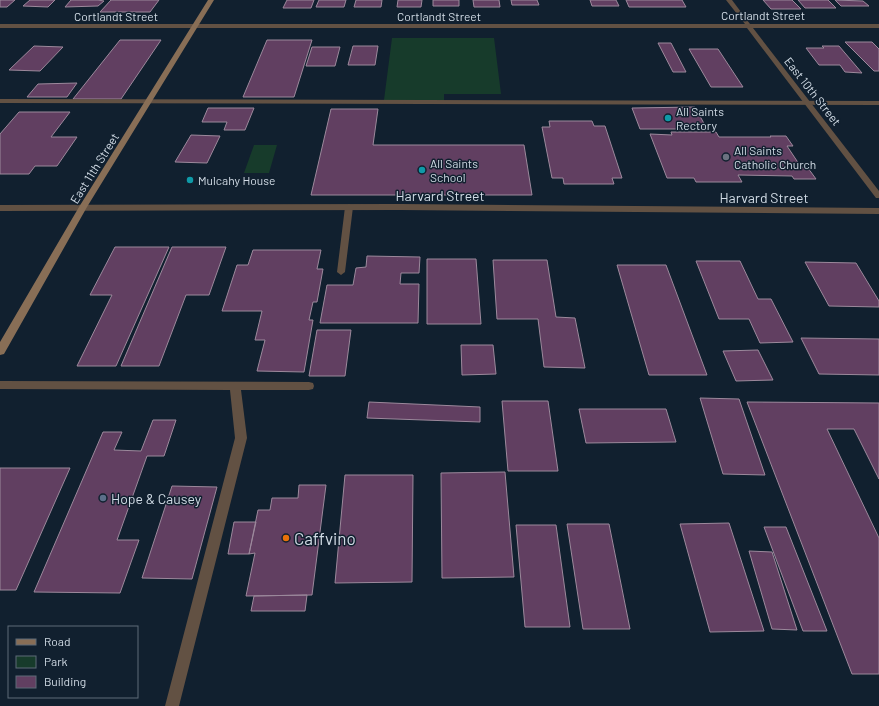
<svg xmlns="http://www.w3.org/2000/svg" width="879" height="706" font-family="Barlow,sans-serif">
<rect width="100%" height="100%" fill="#11202f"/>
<path fill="#173b2b" d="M392,38H494L501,94H444V101L384,100Z
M254,145H277L269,173H244Z"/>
<path fill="#613f61" stroke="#9c899c" d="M0,0H15L7,7H0Z
M30,0H55L48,7L23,6Z
M71,0H98L104,1L98,6L65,7Z
M111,0H159L150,12H100Z
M287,0H314L311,8H283Z
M319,0H346L344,7H316Z
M356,0H382L381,7H354Z
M398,0H422L421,7H397Z
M433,0H459V6H433Z
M473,0H499L500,7H474Z
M511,0H537L539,5H512Z
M590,0H616L619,6H592Z
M626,0H682L686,7H629Z
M763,0H792L801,9H771Z
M798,0H828L836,8H805Z
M835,0L863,1L869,6H841Z
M120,40H161L121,99H73Z
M267,40H312L294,97H243Z
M845,42H872L879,49V71H874Z
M658,43H671L686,72H673Z
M34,46L63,47L40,71L9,70Z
M353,46H378L375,65H348Z
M822,46H839L862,73L845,72L840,65H819L806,48H824Z
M312,47H340L335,66H306Z
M689,49H718L743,87H711Z
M77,83L67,97H27L38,84Z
M695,107L707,129H640L632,108Z
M208,108H254L245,130H224L227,122H202Z
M331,109H378L373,145H524L532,195H311Z
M19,112H70L51,137H77L57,166H35L29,174H0V134Z
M549,121H592L594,126H605L622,178H612L614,184H564L563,178H552L542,127H550Z
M671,132H716L719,137H771L770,136H786L793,146H787L801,167L808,168L816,179H794L792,176L738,175L742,182H696L694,178H667L650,134L672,135Z
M191,135L220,136L207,163L175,162Z
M115,247H169L116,366H77L112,295H90Z
M172,247H226L209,295H186L159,366H121Z
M253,250H321L317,269H323L317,302H313L309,320H313L304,372L257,371L265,340H255L262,311H222L237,265H248Z
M367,256L420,257L419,273H401L400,284H419L418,323H320L327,285H353L356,268L366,267Z
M427,259H476L481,324H427Z
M493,260H547L556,317L575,318L585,368L544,367L538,319H497Z
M696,261H740L758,299H771L793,342L760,343L749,319H719Z
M805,262L856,263L879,301V307L829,306Z
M617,265H666L707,375H649Z
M317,330H351L345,376H309Z
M801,338L879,339V375L819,374Z
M461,345H493L496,374L462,375Z
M758,350L773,380L736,381L723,351Z
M700,398L739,399L765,475L723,474Z
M502,401H548L558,471H508Z
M369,402L480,407V422L367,418Z
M747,402L879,403V479L854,429H827L879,538V674H852Z
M579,409H666L676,442L586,443Z
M153,420H176L164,456H147L117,540H139L120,593L34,592L103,432H122L114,450L141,451Z
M0,468H70L16,590H0Z
M505,472L514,577L442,578L441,473Z
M345,475H413L412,582L335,583Z
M299,485H326L312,595L246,596L255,553L249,554L258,510H270L272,498H298Z
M172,486L217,487L192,579L142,578Z
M234,522H256L249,554H228Z
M729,523L764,631L710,632L680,524Z
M567,524H609L630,629H583Z
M516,525H556L570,627H525Z
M764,527H786L827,631H803Z
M749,551L772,552L797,630L772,629Z
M307,595L305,611H251L254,596Z"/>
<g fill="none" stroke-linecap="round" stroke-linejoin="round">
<path fill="#625143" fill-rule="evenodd" d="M0,99L879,101V105L0,103Z
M349,204L353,207L345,272L341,275L337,272L345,207Z
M0,381L309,382L313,383L314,386L313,389L309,390H241L247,438L179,706H165L235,438L230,390L0,389Z"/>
<path fill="#625143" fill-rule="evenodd" d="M726,0H732L750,24H879V28H753L879,191V198H876L747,28H0V24H745Z
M400,204L879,208V214L400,210L0,211V205Z"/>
<path fill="#886e56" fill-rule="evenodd" d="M208,0H214L87,207L4,354L0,355V342L79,207Z"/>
</g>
<g fill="#0f9aa8" stroke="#11202f" stroke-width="1.5">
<circle cx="668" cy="118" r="4"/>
<circle cx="422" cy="170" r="4"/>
<circle cx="190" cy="180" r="4"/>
</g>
<circle fill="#6b7280" stroke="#11202f" stroke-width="1.5" cx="726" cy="157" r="4"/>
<circle fill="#5c6f8a" stroke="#11202f" stroke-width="1.5" cx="103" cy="498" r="4"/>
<circle fill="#e8710a" stroke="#11202f" stroke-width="1.5" cx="286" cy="538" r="4"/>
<g text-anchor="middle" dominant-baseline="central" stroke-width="3" stroke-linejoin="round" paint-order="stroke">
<g font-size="12" fill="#d1dbe5" stroke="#11202f">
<text x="763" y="15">Cortlandt Street</text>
<text x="116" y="16">Cortlandt Street</text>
<text x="439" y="16">Cortlandt Street</text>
<text transform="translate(813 91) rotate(52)">East 10th Street</text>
<text transform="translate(94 168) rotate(-58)">East 11th Street</text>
</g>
<g font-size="12" fill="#d1dbe5" stroke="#11202f" text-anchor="start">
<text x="676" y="111">All Saints<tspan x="676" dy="14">Rectory</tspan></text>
<text x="734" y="150">All Saints<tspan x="734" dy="14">Catholic Church</tspan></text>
<text x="430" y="163">All Saints<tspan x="430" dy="14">School</tspan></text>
<text x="198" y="180">Mulcahy House</text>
</g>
<g font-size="14" fill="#d1dbe5" stroke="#11202f">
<text x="440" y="195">Harvard Street</text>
<text x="764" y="197">Harvard Street</text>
</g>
<g font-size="14" fill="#d1dbe5" stroke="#11202f" text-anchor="start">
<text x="111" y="498">Hope &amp; Causey</text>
</g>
<g font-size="17" fill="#d1dbe5" stroke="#11202f" text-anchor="start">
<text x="294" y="538">Caffvino</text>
</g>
</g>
<rect x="8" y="626" width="130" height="72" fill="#11202f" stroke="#5e6b78"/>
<rect x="16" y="639" width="20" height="6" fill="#886e56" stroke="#5e6b78"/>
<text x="44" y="646" font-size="12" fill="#d1dbe5">Road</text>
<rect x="16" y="656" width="20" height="12" fill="#173b2b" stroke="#5e6b78"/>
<text x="44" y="666" font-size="12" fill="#d1dbe5">Park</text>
<rect x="16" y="676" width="20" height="12" fill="#613f61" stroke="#5e6b78"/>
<text x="44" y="686" font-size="12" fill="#d1dbe5">Building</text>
</svg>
